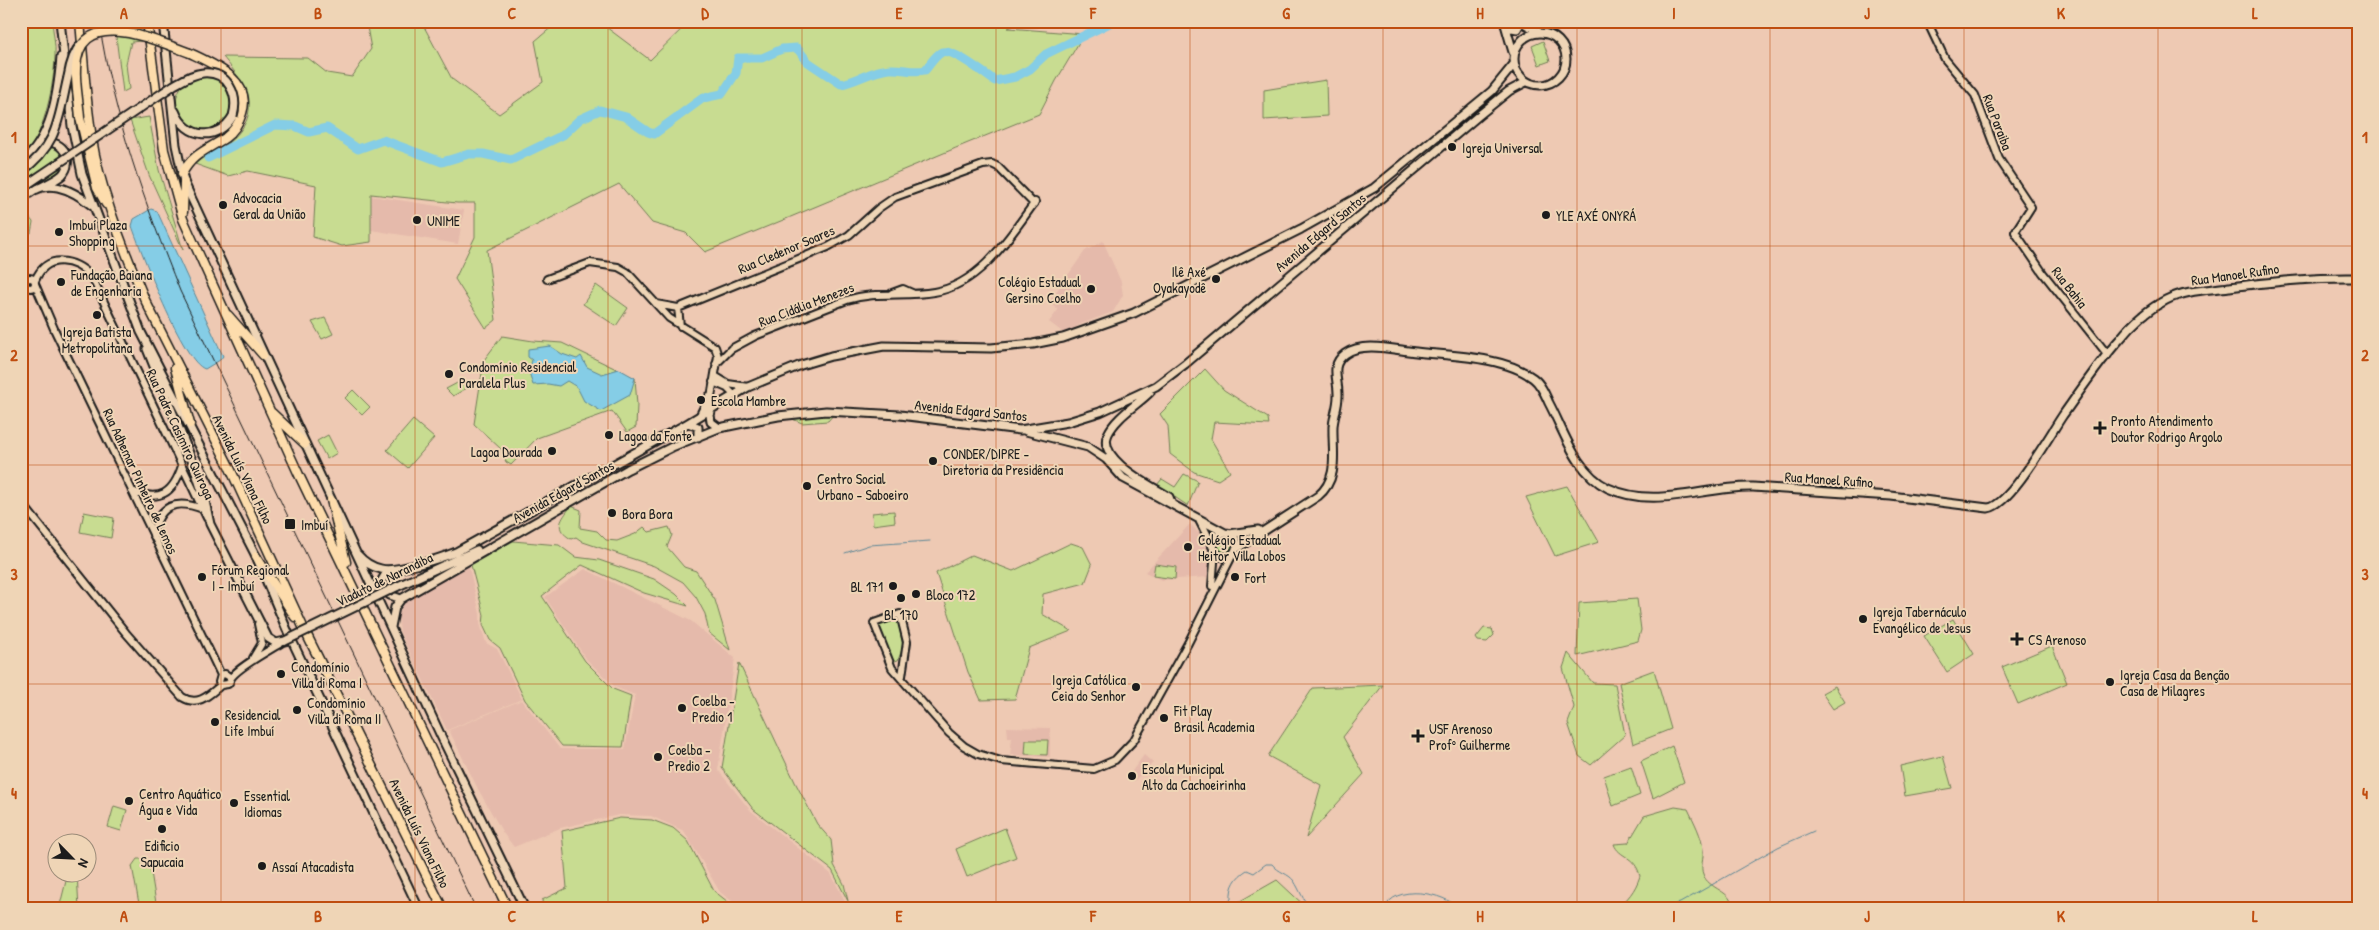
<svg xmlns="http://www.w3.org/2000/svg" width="2379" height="930" font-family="'Patrick Hand',sans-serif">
<rect width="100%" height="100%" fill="#eec9b3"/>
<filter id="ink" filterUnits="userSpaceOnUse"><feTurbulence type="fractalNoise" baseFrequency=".02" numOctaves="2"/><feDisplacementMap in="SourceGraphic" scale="10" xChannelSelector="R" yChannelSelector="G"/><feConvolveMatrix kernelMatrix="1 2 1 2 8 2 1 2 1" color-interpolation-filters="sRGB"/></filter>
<g filter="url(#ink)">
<path fill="#e5baab" d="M372,196L464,210L458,244L371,230Z
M1103,241L1121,282L1123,295L1113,312L1081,324L1065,334L1049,322L1058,310L1049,302L1085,251Z
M1190,524L1205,539L1210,554L1209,577L1161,580L1145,572Z
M468,563L480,614V624L486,643L497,649L522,699L447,730L400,632L398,615L403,605L417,592Z
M585,569L691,621L735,658L718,770L750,810L831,874L849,909H742L720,892L684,831L651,816L619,815L560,828L514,847L503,833L478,789L449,730L522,700L560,749H625L635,695L615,687L587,660L545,597Z
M1007,727L1050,728V757L1010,755L1012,738L1008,737Z
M1144,755L1153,763L1134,781L1127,776L1131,772L1136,776L1132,771Z"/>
<path fill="#c8dc91" stroke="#727c56" d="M21,21H52C53,33 56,45 55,56C54,84 45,131 27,152C19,140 21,134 27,121L21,118Z
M114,21H139L141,41L131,42L126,64L129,89L123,92Z
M366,21H421L452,79L499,114L543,82L535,41L559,21H598L650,60L690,21H1024L1008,28L1084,34L1056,81L1039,114C927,159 817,207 705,252L686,233L652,223L619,184L487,250L496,320L486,328L455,279L475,237V203H457L371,194V242L342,246L313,237L316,185L248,171L228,176L195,164C205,155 218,151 228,143C265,113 247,86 223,57L308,58L327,73L352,77L371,49Z
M1543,41L1550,61L1539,65L1532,46Z
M176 103a28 28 0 1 1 56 0a28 28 0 1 1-56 0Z
M1326,80L1327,116L1264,120V90Z
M149,117L159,170L183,250L149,175L130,120Z
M51,145C62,150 63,155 63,167L57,173L21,195V175Z
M22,214L28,216L33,222L31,233L26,234L21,244Z
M596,285L628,308L616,326L583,304Z
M325,318L333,334L322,339L312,322Z
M502,336L533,341L562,343L635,378L637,405L636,427L627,432L612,411L537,438L511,465L506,462L501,449L474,424L484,360Z
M1205,369L1224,390L1268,418L1269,425L1214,422L1211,439L1230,472L1218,480L1194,472L1170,454L1168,426L1160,414Z
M461,381L467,388L453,396L446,389Z
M353,390L370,407L362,415L345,398Z
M834,414L828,421L802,423L790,418Z
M413,420L434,438L408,468L387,450Z
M328,435L337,453L327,459L317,441Z
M1184,474L1198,481L1188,506L1157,485L1162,479L1175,487Z
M1567,486L1599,542L1555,556L1526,497Z
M571,506L581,510L580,528L597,531L606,540L617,541L635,534L644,527L649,532L669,527L672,535L667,547L684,567L696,571L715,600L730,650L709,633L705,614L696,597L683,582L654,566L583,542L576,537L571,539C553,528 561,520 571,506Z
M894,511L895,522L873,525L872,513Z
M84,512L114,518L111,538L80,532Z
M1218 545a8 8 0 1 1 16 0a8 8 0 1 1-16 0Z
M513,541L559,545L575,557L599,560L654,579L676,594L688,606L644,593L582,565L542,596L585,661L613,689L631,696L623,747L562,746L525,700L500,648L490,640L483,625L484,615L471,565Z
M1071,543L1083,547L1092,565L1085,583L1043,594L1042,614L1071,631L1029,648L1015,699L981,700L968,672L936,573L972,555L1013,571Z
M1155,564L1176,567L1175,579L1153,576Z
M1637,599L1641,630L1638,641L1577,656L1579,603Z
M896,619L898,621L903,647L898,660L892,662L878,623Z
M1953,619L1974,654L1947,672L1924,636Z
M1484,628L1492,629L1494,635L1487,642L1478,641L1476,638Z
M2052,646L2067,683L2018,704L2002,667Z
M1568,653L1593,683L1615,684L1625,735L1591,765L1579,756L1568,723L1574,707L1563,668Z
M739,663L795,782L817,824L831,840L834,865L844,884L848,901L832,870L753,809L722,768Z
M1654,670L1671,729L1633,744L1619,683Z
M1383,685L1343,737L1364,774L1306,838L1321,785L1268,756L1313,688Z
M1835,686L1845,702L1833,709L1822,693Z
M1026,740H1048L1047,755L1025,754Z
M1672,746L1684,782L1653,798L1641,761Z
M1943,756L1952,788L1905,796L1900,766Z
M1631,766L1640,795L1613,806L1604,776Z
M114,806L127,810L121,831L108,827Z
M1675,807L1688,809C1694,822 1702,836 1703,850C1704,858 1700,867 1703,874C1708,890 1734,890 1732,909H1616C1628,899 1635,891 1640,876C1635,855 1619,858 1614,844L1628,843L1644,816Z
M620,818L652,820L673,828L688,841L714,891L737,909H543L542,900L567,888L562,831Z
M1005,828L1016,857L967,877L956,849Z
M137,859H144L150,866L157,909H140L132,866Z
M68,873H77L79,909H59Z
M1277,880L1308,909H1226Z"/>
<path fill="#85cde6" stroke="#5b8695" d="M151,209L157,211L223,356L220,360L205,369C183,363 141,251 132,226L134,219Z
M550,346L562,354L577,359L581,356L587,367L602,374L619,369L635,378L630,395L601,411L584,401L577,387L567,381L559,386L548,384L533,385L529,372L532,360L528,357V349Z"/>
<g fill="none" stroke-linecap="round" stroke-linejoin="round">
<path stroke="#5b8695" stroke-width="1" d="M845,553L869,545L930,541
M1221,909L1231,899C1230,886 1236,877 1247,870L1254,873L1266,864H1272C1279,873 1288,873 1294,881C1300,890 1303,901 1311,909
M1385,909C1392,883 1446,892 1459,909
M1656,909L1680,903L1778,847L1814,831"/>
<path stroke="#85cde6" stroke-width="9" d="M208,158L275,125L295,126L309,132L327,128L358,149L383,140L442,162L469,154H483L511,160L563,135L580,119L600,110L626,117L648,132L654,134L703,98L722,94L736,73L738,58H762L782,49L797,48L808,62L841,84C858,81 872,70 890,69C902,68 913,73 925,70C930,65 935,55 942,52C952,48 985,74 995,81L1015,77L1030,69L1046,54L1114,21"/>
<defs>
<path id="tertiary" d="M1927,21L1945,59L1975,95L1999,159L2031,207L2015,232L2043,273L2108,355
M25 283a5 5 0 1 1 10 0a5 5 0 1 1-10 0Z
M547,279L590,263L618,267L627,272L669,318L715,347L718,356L709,409
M35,281C46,253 74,258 92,277L207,518
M35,284L55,331L221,675
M892,293L903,289L912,293
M656,304L678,308L828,247L849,235L879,208L895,197L983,165L992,164L998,167L1034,204
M678,308L680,326
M716,364L731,349L755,336L847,300C876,291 904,297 934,292C980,285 1010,236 1035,202
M715,376L728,384L748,387
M713,382L727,388L734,395
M700,415L709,396
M132,491C160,502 173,494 182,466
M21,502L126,633L182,697C198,707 209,695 221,685
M153,535C159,504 176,499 203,509
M1212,586L1215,551
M253,658L262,643L258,624
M902,676L907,642L900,614L874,623L892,668L949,733L964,746L978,754L1001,761L1094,769L1115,760L1134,740L1188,643L1233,554
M231,678L225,674L221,675L219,682L221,685L228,684C230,682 230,680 231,678C238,667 270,650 281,643"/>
<path id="secondary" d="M60,21L72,126L82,174L141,332L256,556L287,630L419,909
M163,21L176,145L184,182L441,736L525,909
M1504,21L1513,52
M1520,21L1539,32
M1507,27L1517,29L1521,22
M1514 59a26 26 0 1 1 52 0a26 26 0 1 1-52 0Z
M175,111C186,139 218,142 233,116
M21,163C52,139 58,93 61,57
M37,189C45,185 55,181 62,175C75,161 63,139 45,143
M21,201C44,174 72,189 94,207
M147,349L193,463L205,501L210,524L268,638L276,643L285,641
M1150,392C1137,405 1116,417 1108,434C1096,460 1152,486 1169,497L1171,502
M712,408L710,415L711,422L719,428
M688,423L698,427V437
M1026,431L1088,447L1106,459L1123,478L1225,533
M1199,519L1213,547
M1213 545a12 12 0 1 1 24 0a12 12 0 1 1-24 0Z
M1229,534L1258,530
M1236,549L1318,496C1340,478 1332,451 1333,426C1334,416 1338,406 1338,396C1339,380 1329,366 1345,354C1363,341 1395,350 1416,352C1450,356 1504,356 1533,378C1541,384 1545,394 1549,403C1564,431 1576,473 1608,488C1655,510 1704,486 1753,487L1891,496L1988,508C2010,506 2050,434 2063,415C2081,390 2099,362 2120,339C2132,324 2148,309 2166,300C2185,290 2209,290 2229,287C2272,282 2314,277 2358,278
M358,555C364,562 372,567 381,569C396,573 441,558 456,552L688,423L748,387L801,365L831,356L884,346L991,348L1033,344L1063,338L1134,313L1301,229L1374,188L1492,91L1514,64
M388,570L382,580V588L390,595L401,599
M396,587L477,550
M391,627L395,607L401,599L628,469L672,447L719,428L778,416L826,411L900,415L1020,430L1068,422L1100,412L1156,386L1185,364L1478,116L1509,91L1526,82"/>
<path id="trunk" d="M80,21C84,65 86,111 95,155C106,205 125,252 145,300L229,466L304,629L443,909
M147,21L164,150L183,219L299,475L508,909
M80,118L97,188L106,204
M182,174C192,154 207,150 225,138C233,132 239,123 242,113C253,80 213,64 190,53
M183,212L184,182
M228,315L263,355
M175,368L190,424
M272,413L305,444
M331,500L346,562
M256,556L295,617"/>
</defs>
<use href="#tertiary" stroke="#1c1c1c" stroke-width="10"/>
<use href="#secondary" stroke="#1c1c1c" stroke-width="11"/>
<use href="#trunk" stroke="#1c1c1c" stroke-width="11"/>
<use href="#tertiary" stroke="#efd5b6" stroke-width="6"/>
<use href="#secondary" stroke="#efd5b6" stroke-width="7"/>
<use href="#trunk" stroke="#fddcac" stroke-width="8"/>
<path stroke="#1c1c1c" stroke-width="1" d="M99,21C113,115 145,204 180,291L476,909"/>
<defs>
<path id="secondary-bridge" d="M21,172C59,144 58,119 68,77C70,65 73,53 81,44
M22,188L174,85C183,80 192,74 203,73C228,71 239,95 233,116
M285,641L396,587"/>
<path id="trunk-bridge" d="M80,118C79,102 75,84 76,68C79,4 156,41 190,53"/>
</defs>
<use href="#secondary-bridge" stroke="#1c1c1c" stroke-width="11" stroke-linecap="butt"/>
<use href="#trunk-bridge" stroke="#1c1c1c" stroke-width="11" stroke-linecap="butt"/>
<use href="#secondary-bridge" stroke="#efd5b6" stroke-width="7"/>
<use href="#trunk-bridge" stroke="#fddcac" stroke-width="8"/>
</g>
</g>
<path fill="none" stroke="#bf4d0f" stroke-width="1" stroke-opacity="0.55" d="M221,21V909M415,21V909M608,21V909M802,21V909M996,21V909M1190,21V909M1383,21V909M1577,21V909M1770,21V909M1964,21V909M2158,21V909M21,246H2358M21,465H2358M21,684H2358"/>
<g fill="#1c1c1c" stroke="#efd5b6" stroke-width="2">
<circle cx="1452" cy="147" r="5"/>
<circle cx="223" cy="205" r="5"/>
<circle cx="1546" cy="215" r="5"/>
<circle cx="417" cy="220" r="5"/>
<circle cx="59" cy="232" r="5"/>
<circle cx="1216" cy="279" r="5"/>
<circle cx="61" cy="282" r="5"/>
<circle cx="1091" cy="289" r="5"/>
<circle cx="97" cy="315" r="5"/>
<circle cx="449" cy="374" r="5"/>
<circle cx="701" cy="400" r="5"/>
<path d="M2097.5 420.5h5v5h5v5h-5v5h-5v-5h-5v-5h5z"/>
<circle cx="609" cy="435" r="5"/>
<circle cx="552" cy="451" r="5"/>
<circle cx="933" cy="461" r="5"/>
<circle cx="807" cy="486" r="5"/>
<circle cx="612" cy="513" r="5"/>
<rect x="284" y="518" width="12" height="12" rx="2.5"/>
<circle cx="1188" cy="547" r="5"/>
<circle cx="202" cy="577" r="5"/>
<circle cx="1235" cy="577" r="5"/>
<circle cx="893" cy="586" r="5"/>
<circle cx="916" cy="594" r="5"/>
<circle cx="901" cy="598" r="5"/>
<circle cx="1863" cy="619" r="5"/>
<path d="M2014.5 631.5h5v5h5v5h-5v5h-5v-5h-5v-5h5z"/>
<circle cx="281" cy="674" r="5"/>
<circle cx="2110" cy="682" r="5"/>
<circle cx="1136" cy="687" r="5"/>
<circle cx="682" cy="708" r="5"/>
<circle cx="297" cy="710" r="5"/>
<circle cx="1164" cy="718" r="5"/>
<circle cx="215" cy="722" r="5"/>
<path d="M1415.5 728.5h5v5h5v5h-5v5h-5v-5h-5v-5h5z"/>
<circle cx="658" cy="757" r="5"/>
<circle cx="1132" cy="776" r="5"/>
<circle cx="129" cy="801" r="5"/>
<circle cx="234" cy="803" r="5"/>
<circle cx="162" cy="829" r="5"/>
<circle cx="262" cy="866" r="5"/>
</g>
<g text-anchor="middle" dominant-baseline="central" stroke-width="4" stroke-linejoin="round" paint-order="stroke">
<g font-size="14" fill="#1c1c1c" stroke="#efd5b6">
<text transform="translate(1998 122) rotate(69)">Rua Paraiba</text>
<text transform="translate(1320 232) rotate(-40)">Avenida Edgard Santos</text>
<text transform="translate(786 249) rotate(-23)">Rua Cledenor Soares</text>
<text transform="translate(2235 274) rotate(-8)">Rua Manoel Rufino</text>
<text transform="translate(2070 287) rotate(52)">Rua Bahia</text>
<text transform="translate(806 304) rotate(-21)">Rua Cidália Menezes</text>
<text transform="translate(971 410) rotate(6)">Avenida Edgard Santos</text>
<text transform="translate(181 434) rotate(65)">Rua Padre Casimiro Quiroga</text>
<text transform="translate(243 469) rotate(64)">Avenida Luís Viana Filho</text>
<text transform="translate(1829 479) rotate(4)">Rua Manoel Rufino</text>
<text transform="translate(141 481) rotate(65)">Rua Adhemar Pinheiro de Lemos</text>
<text transform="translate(563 491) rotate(-29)">Avenida Edgard Santos</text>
<text transform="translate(384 579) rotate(-26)">Viaduto de Narandiba</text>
<text transform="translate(420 833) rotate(64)">Avenida Luís Viana Filho</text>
</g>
<g font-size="14" fill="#1c1c1c" stroke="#efd5b6" text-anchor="start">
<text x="1462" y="147">Igreja Universal</text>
<text x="233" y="197">Advocacia<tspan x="233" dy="16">Geral da União</tspan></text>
<text x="1556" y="215">YLE AXÉ ONYRÁ</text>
<text x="427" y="220">UNIME</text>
<text x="69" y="224">Imbuí Plaza<tspan x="69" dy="16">Shopping</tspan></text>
<text x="1206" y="271" text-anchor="end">Ilê Axé<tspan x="1206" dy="16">Oyakayodê</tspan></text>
<text x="71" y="274">Fundação Baiana<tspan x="71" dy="16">de Engenharia</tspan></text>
<text x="1081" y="281" text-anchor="end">Colégio Estadual<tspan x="1081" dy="16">Gersino Coelho</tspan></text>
<text x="97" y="331" text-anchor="middle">Igreja Batista<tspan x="97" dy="16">Metropolitana</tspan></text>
<text x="459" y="366">Condomínio Residencial<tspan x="459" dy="16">Paralela Plus</tspan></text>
<text x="711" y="400">Escola Mambre</text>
<text x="2111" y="420">Pronto Atendimento<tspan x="2111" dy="16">Doutor Rodrigo Argolo</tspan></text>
<text x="619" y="435">Lagoa da Fonte</text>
<text x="542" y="451" text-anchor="end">Lagoa Dourada</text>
<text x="943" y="453">CONDER/DIPRE -<tspan x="943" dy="16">Diretoria da Presidência</tspan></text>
<text x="817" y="478">Centro Social<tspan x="817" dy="16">Urbano - Saboeiro</tspan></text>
<text x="622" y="513">Bora Bora</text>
<text x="301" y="524">Imbuí</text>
<text x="1198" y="539">Colégio Estadual<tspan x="1198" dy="16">Heitor Villa Lobos</tspan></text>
<text x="212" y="569">Fórum Regional<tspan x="212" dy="16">I - Imbuí</tspan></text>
<text x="1245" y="577">Fort</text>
<text x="883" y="586" text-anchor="end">BL 171</text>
<text x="926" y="594">Bloco 172</text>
<text x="1873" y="611">Igreja Tabernáculo<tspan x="1873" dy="16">Evangélico de Jesus</tspan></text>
<text x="901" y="614" text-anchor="middle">BL 170</text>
<text x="2028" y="639">CS Arenoso</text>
<text x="291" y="666">Condomínio<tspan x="291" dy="16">Villa di Roma I</tspan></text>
<text x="2120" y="674">Igreja Casa da Benção<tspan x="2120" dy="16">Casa de Milagres</tspan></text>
<text x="1126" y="679" text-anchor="end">Igreja Católica<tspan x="1126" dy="16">Ceia do Senhor</tspan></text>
<text x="692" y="700">Coelba -<tspan x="692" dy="16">Predio 1</tspan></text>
<text x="307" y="702">Condomínio<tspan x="307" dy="16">Villa di Roma II</tspan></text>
<text x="1174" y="710">Fit Play<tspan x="1174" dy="16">Brasil Academia</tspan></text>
<text x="225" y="714">Residencial<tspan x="225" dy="16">Life Imbuí</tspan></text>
<text x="1429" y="728">USF Arenoso<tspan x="1429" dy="16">Profº Guilherme</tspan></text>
<text x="668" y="749">Coelba -<tspan x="668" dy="16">Predio 2</tspan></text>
<text x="1142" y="768">Escola Municipal<tspan x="1142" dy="16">Alto da Cachoeirinha</tspan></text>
<text x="139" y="793">Centro Aquático<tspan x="139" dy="16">Água e Vida</tspan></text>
<text x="244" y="795">Essential<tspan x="244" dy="16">Idiomas</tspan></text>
<text x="162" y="845" text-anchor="middle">Edificio<tspan x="162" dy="16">Sapucaia</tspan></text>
<text x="272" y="866">Assaí Atacadista</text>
</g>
</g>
<rect width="2379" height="930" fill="none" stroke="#efd5b6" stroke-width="55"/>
<g transform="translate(72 858) rotate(114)"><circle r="24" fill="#efd5b6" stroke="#9b8b78"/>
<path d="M0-4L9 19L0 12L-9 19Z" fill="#1c1c1c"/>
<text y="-8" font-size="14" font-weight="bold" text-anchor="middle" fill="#1c1c1c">N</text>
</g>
<rect x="28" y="28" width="2324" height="874" fill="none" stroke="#bf4d0f" stroke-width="2"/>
<g font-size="16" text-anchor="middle" font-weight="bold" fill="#bf4d0f">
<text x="124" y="19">A</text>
<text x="318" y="19">B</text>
<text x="512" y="19">C</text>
<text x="705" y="19">D</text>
<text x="899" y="19">E</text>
<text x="1093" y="19">F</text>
<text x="1286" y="19">G</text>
<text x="1480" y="19">H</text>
<text x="1674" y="19">I</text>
<text x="1867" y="19">J</text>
<text x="2061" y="19">K</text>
<text x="2255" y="19">L</text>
<text x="14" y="143">1</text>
<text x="2365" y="143">1</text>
<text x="14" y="361">2</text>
<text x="2365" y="361">2</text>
<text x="14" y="580">3</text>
<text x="2365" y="580">3</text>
<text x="14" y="799">4</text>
<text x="2365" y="799">4</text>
<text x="124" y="922">A</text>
<text x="318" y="922">B</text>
<text x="512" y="922">C</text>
<text x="705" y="922">D</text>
<text x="899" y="922">E</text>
<text x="1093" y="922">F</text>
<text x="1286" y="922">G</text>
<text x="1480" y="922">H</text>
<text x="1674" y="922">I</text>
<text x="1867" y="922">J</text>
<text x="2061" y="922">K</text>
<text x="2255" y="922">L</text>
</g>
</svg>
